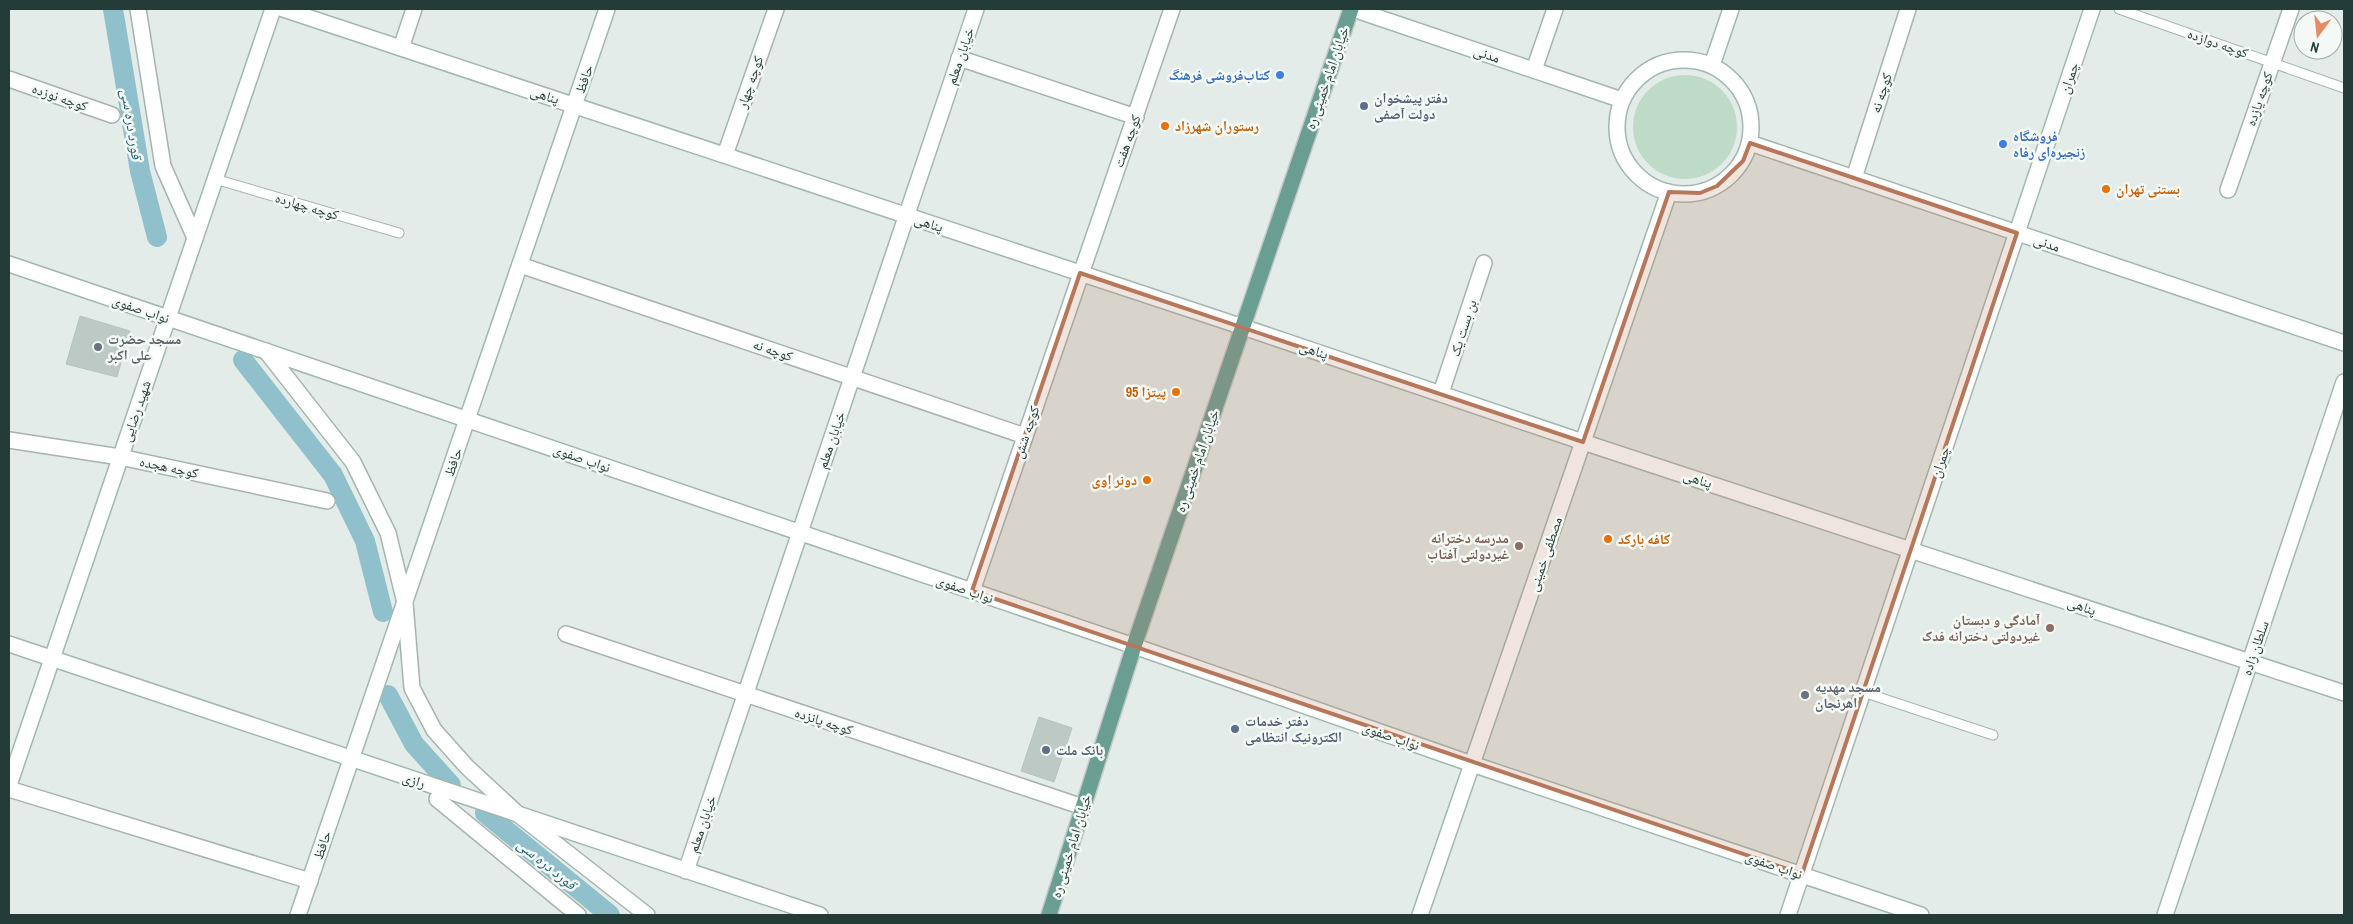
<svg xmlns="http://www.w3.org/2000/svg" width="2353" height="924" font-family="'Archivo Narrow','Noto Naskh Arabic',sans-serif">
<rect width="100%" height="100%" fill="#e3ece8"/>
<path fill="#bedbc7" d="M1633 127a52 52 0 1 1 104 0a52 52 0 1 1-104 0Z"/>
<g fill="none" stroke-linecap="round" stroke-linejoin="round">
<path stroke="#90c0cc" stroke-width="20" d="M113,9L140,171L157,237
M243,360L333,475L365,541L383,612
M388,695L414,744L451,785
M485,813L610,915"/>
</g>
<path fill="#bcc9c4" stroke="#b6c5bf" d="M80,316L130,331L117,377L66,364Z
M1039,717L1072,728L1054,782L1021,771Z"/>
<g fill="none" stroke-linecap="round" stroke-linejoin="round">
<defs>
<path id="lane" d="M2119,9L2344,88
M215,179L399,233
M1863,692L1993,735"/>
<path id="street" d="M138,9L163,166L195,238
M401,48L414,9
M959,58L1136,117
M1534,70L1555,9
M9,79L112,115
M725,155L776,9
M1854,178L1908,9
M2228,190L2291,9
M520,265L1025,436
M266,351L353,462L388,533L405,603L412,688L434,730L467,767L519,815L647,915
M1441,393L1484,263
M9,440L120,457L327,501
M972,591L1172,9
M566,634L1083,807
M9,789L310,881
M437,799L578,915"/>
<path id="secondary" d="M283,9L1243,327L1583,442L2344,693
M1353,9L1622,100
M1617 127a67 67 0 1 1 134 0a67 67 0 1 1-134 0Z
M1712,65L1731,9
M1750,143L2344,343
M9,264L1134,646L1472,764L1921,915
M9,644L820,915
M9,785L273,9
M686,871L976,9
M298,915L607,9
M1420,915L1669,192
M1788,915L2092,9
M2165,915L2344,382"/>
<path id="primary" d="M1049,915L1134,646L1351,9"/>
</defs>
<use href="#lane" stroke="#a6b4af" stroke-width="11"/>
<use href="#street" stroke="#a6b4af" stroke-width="18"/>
<use href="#secondary" stroke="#a2b7b0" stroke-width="18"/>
<use href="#primary" stroke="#c2c8c7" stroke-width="18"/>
<use href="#lane" stroke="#fff" stroke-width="9"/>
<use href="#street" stroke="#fff" stroke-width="15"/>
<use href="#secondary" stroke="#fff" stroke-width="15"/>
<use href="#primary" stroke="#6b9e93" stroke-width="15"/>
</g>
<path fill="#b6775a" fill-opacity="0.2" stroke="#b6775a" stroke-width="4" stroke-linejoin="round" d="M1750,143L2017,233L1802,874L972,591L1080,273L1583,442L1669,192L1700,193L1717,186L1743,161Z"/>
<g fill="#3f7fe0" stroke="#f4f9f6" stroke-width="2">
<circle cx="1280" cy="75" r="5"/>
<circle cx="2003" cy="144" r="5"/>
</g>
<g fill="#5c6f8a" stroke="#f4f9f6" stroke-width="2">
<circle cx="1364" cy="106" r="5"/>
<circle cx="1235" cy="729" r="5"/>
<circle cx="1046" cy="750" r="5"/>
</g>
<g fill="#e8710a" stroke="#f4f9f6" stroke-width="2">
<circle cx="1165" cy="126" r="5"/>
<circle cx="2106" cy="189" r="5"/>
<circle cx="1176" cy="392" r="5"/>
<circle cx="1147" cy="480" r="5"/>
<circle cx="1608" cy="539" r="5"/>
</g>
<g fill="#6b7280" stroke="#f4f9f6" stroke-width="2">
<circle cx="98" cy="347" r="5"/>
<circle cx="1805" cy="695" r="5"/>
</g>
<g fill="#8d6e63" stroke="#f4f9f6" stroke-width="2">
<circle cx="1519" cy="546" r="5"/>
<circle cx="2050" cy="628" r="5"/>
</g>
<g text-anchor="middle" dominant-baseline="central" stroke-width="5" stroke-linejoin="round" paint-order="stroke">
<g font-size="14" fill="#243c37" stroke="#f4f9f6">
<text transform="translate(2218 43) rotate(19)">کوچه دوازده</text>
<text transform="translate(1487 54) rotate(19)">مدنی</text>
<text transform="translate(960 56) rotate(-71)">خیابان معلم</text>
<text transform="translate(1327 78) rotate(-71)">خیابان امام خمینی ره</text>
<text transform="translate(2069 78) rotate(-71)">چمران</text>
<text transform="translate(584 79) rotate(-71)">حافظ</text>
<text transform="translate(750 82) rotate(-71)">کوچه چهار</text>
<text transform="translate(1881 93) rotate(-72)">کوچه نه</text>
<text transform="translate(545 95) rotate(18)">پناهی</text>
<text transform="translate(60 97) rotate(19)">کوچه نوزده</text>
<text transform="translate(2259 99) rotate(-71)">کوچه یازده</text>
<text transform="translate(1127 141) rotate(-70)">کوچه هفت</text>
<text transform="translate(307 206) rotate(16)">کوچه چهارده</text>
<text transform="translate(929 223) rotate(18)">پناهی</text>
<text transform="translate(2047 243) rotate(19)">مدنی</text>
<text transform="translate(141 309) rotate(19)">نواب صفوی</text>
<text transform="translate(1463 328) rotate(-72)">بن بست یک</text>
<text transform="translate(773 350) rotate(19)">کوچه نه</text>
<text transform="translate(1314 350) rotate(18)">پناهی</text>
<text transform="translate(136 411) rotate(-71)">شهید رضایی</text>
<text transform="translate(1026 432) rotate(-71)">کوچه شش</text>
<text transform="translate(831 440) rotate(-71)">خیابان معلم</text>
<text transform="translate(582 458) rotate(19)">نواب صفوی</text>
<text transform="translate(1197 461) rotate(-71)">خیابان امام خمینی ره</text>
<text transform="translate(453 462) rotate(-71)">حافظ</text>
<text transform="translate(1940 462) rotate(-71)">چمران</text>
<text transform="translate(169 467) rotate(12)">کوچه هجده</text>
<text transform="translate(1698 479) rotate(18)">پناهی</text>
<text transform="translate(1545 554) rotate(-71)">مصطفی خمینی</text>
<text transform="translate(965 589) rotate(19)">نواب صفوی</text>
<text transform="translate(2082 606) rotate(19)">پناهی</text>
<text transform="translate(2255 648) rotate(-71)">سلطان زاده</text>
<text transform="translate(824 721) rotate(18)">کوچه پانزده</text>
<text transform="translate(1391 736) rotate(19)">نواب صفوی</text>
<text transform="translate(414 780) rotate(18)">رازی</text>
<text transform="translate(702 824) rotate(-71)">خیابان معلم</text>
<text transform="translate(322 845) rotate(-71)">حافظ</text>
<text transform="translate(1071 846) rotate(-73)">خیابان امام خمینی ره</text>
<text transform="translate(1774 865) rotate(19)">نواب صفوی</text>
</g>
<g font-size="14" font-weight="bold" fill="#366cbe" stroke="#f4f9f6" text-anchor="end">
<text x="1270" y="75">کتاب‌فروشی فرهنگ</text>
<text x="2013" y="136" text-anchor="start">فروشگاه<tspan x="2013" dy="16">زنجیره‌ای رفاه</tspan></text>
</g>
<g font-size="14" font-weight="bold" fill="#4e5e75" stroke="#f4f9f6" text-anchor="start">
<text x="1374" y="98">دفتر پیشخوان<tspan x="1374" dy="16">دولت آصفی</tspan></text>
<text x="1245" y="721">دفتر خدمات<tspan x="1245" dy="16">الکترونیک انتظامی</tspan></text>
<text x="1056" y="750">بانک ملت</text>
</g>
<g font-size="14" font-weight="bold" fill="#c56008" stroke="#f4f9f6" text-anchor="start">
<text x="1175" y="126">رستوران شهرزاد</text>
<text x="2116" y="189">بستنی تهران</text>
<text x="1166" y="392" text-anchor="end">پیتزا 95</text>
<text x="1137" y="480" text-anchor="end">دونر إوی</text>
<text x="1618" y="539">کافه بارکد</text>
</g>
<g font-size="14" font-weight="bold" fill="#5b616d" stroke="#f4f9f6" text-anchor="start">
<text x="108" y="339">مسجد حضرت<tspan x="108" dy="16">علی اکبر</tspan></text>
<text x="1815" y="687">مسجد مهدیه<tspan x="1815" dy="16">اهرنجان</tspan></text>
</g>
<g font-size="14" font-weight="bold" fill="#785e54" stroke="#f4f9f6" text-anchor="end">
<text x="1509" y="538">مدرسه دخترانه<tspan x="1509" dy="16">غیردولتی آفتاب</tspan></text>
<text x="2040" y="620">آمادگی و دبستان<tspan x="2040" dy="16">غیردولتی دخترانه فدک</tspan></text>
</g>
<g font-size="15" font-style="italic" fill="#236273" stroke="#f4f9f6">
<text transform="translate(132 124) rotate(81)">قورد دره سی</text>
<text transform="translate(547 864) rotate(39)">قورد دره سی</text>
</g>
</g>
<rect width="2353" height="924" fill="none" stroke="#243c37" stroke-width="20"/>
<g transform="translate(2318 35) rotate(195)"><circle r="24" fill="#f4f9f6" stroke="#a1adaa"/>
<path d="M0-4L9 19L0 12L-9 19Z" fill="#e78b66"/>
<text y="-8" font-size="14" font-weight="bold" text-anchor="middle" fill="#243c37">N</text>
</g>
</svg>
